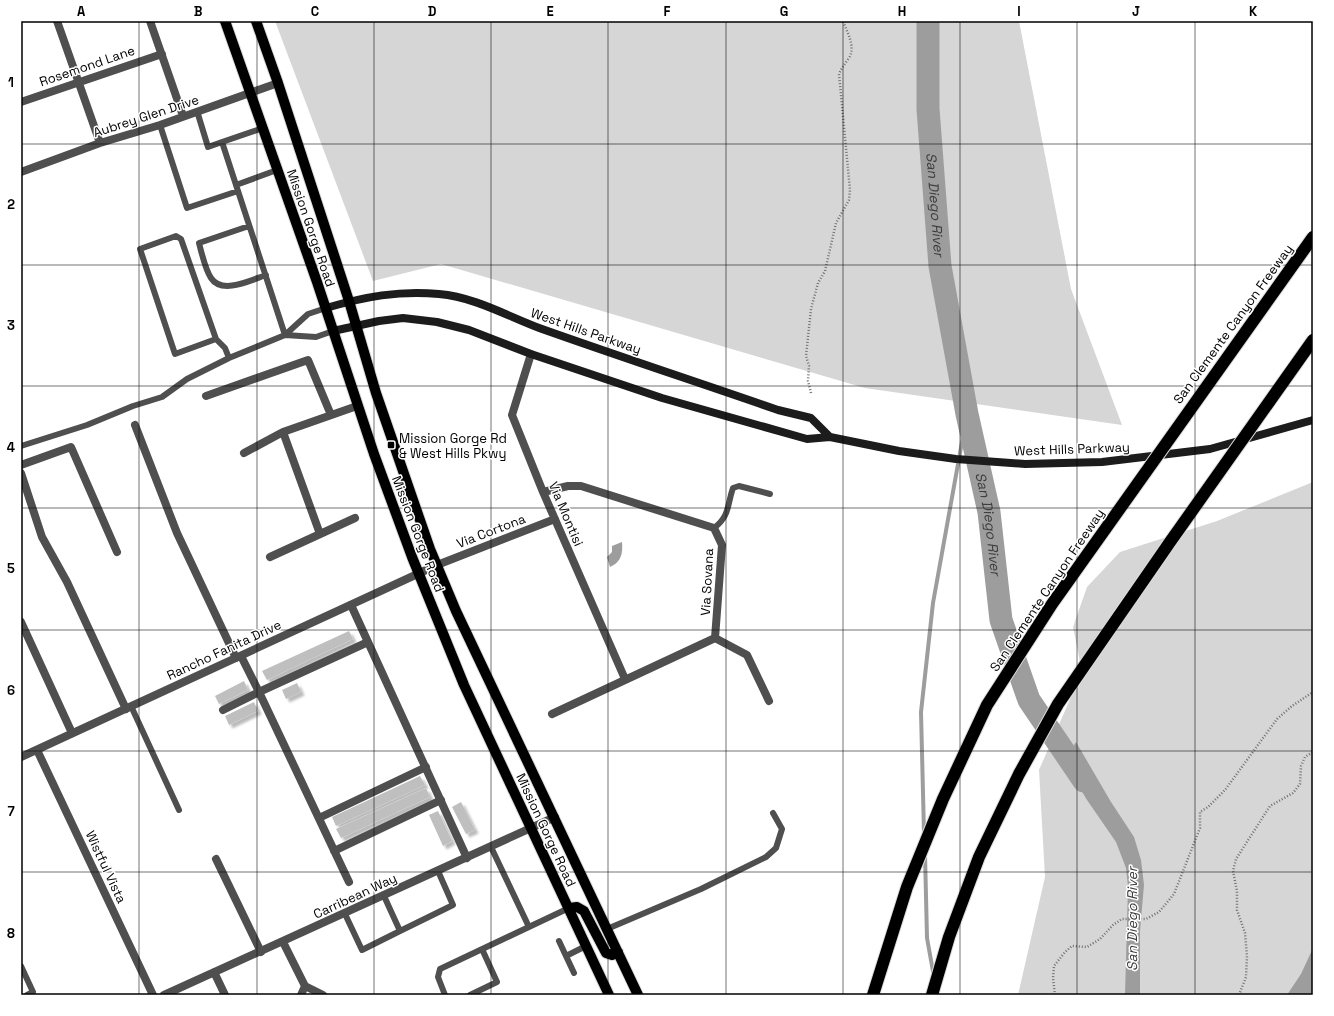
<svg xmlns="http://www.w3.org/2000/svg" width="1334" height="1016" font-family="'Space Grotesk',sans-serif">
<defs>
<filter id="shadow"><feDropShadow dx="3.5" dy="3.5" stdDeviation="1" flood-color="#0004"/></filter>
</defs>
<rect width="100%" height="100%" fill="#fff"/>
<path fill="#d6d6d6" d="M275,21H1019L1071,289L1122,425L865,388L441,264L373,281Z
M1313,482V995H1018L1045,877L1039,770L1082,672L1073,627L1087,587L1120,552L1217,521Z"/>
<path fill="#9d9d9d" d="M622,542C623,554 621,562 610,567L607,557L612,552V546Z
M1076,742L1111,802L1134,837L1141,860L1144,885L1140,931V995H1125L1128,887L1126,868L1116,842L1087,800L1064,761Z
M1313,948V995H1287L1301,974Z"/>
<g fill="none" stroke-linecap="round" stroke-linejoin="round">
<path stroke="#9d9d9d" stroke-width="4" d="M924,833L921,712L933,603L967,414
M925,854L927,938L934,977"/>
<path stroke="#9d9d9d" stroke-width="23" id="s1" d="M928,21V109L940,266L967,414L989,512L1001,620L1029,700L1084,781"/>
</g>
<path fill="#bfbfbf" filter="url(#shadow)" d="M349,631L353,639L267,680L262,671Z
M244,681L248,690L219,704L215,696Z
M297,683L301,692L286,699L282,690Z
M254,702L258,711L229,725L225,716Z
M420,776L425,785L336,826L332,817Z
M426,788L430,797L341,838L336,829Z
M461,802L475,830L466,834L452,807Z
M438,811L452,841L443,846L429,815Z"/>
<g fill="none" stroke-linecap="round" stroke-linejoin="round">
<defs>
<path id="primary" d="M225,21L317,282L374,454L412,557L464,685L609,995
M256,21L278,83L349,301L376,393L430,549L456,611L638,995
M569,908L577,907L584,911L606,953L612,955L618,952"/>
</defs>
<use href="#primary" stroke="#dbdbdb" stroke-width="12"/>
<path stroke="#717171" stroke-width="2.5" stroke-dasharray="1 2" stroke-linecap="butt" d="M811,393L808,381L809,366L806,356L811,309L818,283L825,271L836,223L849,200L850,190L839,74C842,67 845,64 849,58C856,47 847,32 843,21
M1055,995L1053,978L1054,966L1065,952L1072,946L1087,947L1100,939L1113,925L1122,919H1146L1159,912L1174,894L1200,828V812L1208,807L1225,790L1277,719L1292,706L1313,692
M1239,995L1246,977L1247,956L1245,933L1237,910V891L1233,871L1236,859L1270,806L1293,793L1300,784L1301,766L1305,757L1313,752"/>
<path stroke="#4f4f4f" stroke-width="6" d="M197,111L208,147L222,142
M160,125L187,208L238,191
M263,128L222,142L285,335
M236,185L277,170
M249,226L199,243C202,254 205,269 211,278C222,295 251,280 266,275
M285,335L316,337L333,331
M216,339L175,354L140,249L176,236L181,239L216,339L225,348L229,358
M21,446L87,425L133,406L162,397L187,379L229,358L285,335L308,314L326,308
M714,528C730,516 727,505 733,488L739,486L770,494
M131,706L179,810
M491,847L529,927
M384,896L400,931L453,905L438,871
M345,914L362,950L400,931
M607,929L701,889L766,857L776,848L782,829L773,813
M559,941L566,956
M21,966L33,992L27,995
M574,973L566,956L586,946
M445,995L438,977L440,969L569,908
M470,995L497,982L482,949"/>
<path stroke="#4f4f4f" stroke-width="8" d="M57,21L100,143
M150,21L183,116
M21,102L162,54
M21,172L100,143L160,125L278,83
M531,354L512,415L543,492L625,679
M206,396L308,360L331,415
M135,425L177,533L236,658
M283,432L320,534
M244,453L283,432L357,406
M21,465L71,447L117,552
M21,473L42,537L67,582L126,709
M543,492L568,486H581L714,528L722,545L715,638L552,714
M270,557L355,518
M437,565L555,519
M351,605L467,858
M21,622L72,733
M715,638L747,655L769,701
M241,656L259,692L368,642
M223,710L259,692L349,882
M37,750L153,995
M319,818L426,767
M334,851L441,800
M216,859L261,952
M283,942L305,986L323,995
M214,972L225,995
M164,995L555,817
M301,995L305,986"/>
<path stroke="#4f4f4f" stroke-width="8" d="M21,757L437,565"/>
<path stroke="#1c1c1c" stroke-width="8" d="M326,308C364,297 399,290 439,294C475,297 509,317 542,329C621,357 700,383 778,410L811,418L830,437
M333,331L379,321L403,318L437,322L469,330L531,354L662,398L807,439L830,437L899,451L956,459L1025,464L1102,462L1210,449L1313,420"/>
<use href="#primary" stroke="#000" stroke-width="10"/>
<defs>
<path id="motorway-bridge" d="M873,995L907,887L943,799L987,705L1052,604L1313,237
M932,995L949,937L979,857L1019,774L1058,704L1170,542L1313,340"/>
</defs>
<use href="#motorway-bridge" stroke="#dbdbdb" stroke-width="14" stroke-linecap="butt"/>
<use href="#motorway-bridge" stroke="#000" stroke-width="12"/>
</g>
<path fill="none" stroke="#000" stroke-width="1" stroke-opacity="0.55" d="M139,21V995M257,21V995M374,21V995M491,21V995M608,21V995M726,21V995M843,21V995M960,21V995M1077,21V995M1195,21V995M21,144H1313M21,265H1313M21,386H1313M21,508H1313M21,630H1313M21,751H1313M21,872H1313"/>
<rect fill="#000" stroke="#fff" stroke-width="1.5" x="387" y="441" width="8" height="8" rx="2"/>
<g text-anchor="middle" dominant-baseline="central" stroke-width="3" stroke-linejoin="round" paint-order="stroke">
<g font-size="13" fill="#000" stroke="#fff">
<text transform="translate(87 66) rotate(-19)">Rosemond Lane</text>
<text transform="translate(146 116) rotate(-18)">Aubrey Glen Drive</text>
<text transform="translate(311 228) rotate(71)">Mission Gorge Road</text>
<text transform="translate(1233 324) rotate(-54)">San Clemente Canyon Freeway</text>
<text transform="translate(586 331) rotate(19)">West Hills Parkway</text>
<text transform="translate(1072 449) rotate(-2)">West Hills Parkway</text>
<text transform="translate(566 514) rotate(67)">Via Montisi</text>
<text transform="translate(491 531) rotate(-21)">Via Cortona</text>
<text transform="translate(418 534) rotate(69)">Mission Gorge Road</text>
<text transform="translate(707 582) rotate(-87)">Via Sovana</text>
<text transform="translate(1047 590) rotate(-56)">San Clemente Canyon Freeway</text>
<text transform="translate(224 650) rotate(-25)">Rancho Fanita Drive</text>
<text transform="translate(546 830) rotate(65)">Mission Gorge Road</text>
<text transform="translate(106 867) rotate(65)">Wistful Vista</text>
<text transform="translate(355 896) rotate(-25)">Carribean Way</text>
</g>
<g font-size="13" fill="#000" stroke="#fff" text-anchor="start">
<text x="399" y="438">Mission Gorge Rd<tspan x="399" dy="15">&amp; West Hills Pkwy</tspan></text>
</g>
<g font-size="14" font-style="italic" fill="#3e3e3e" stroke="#fff">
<text stroke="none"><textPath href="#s1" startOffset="184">San Diego River</textPath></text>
<text stroke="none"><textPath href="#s1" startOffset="508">San Diego River</textPath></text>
<text transform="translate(1132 919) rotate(-90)">San Diego River</text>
</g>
</g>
<rect width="1334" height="1016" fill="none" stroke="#ffffff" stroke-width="44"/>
<rect x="22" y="22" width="1290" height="972" fill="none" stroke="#000" stroke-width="1.5"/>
<g font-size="13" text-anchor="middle" font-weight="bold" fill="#000">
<text x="81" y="16">A</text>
<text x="198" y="16">B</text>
<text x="315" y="16">C</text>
<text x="432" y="16">D</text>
<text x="550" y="16">E</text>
<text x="667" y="16">F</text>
<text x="784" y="16">G</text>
<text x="902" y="16">H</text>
<text x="1019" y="16">I</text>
<text x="1136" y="16">J</text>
<text x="1253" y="16">K</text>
<text x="11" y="87">1</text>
<text x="11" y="209">2</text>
<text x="11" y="330">3</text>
<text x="11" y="452">4</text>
<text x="11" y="573">5</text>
<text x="11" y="695">6</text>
<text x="11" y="816">7</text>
<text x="11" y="938">8</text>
</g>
</svg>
